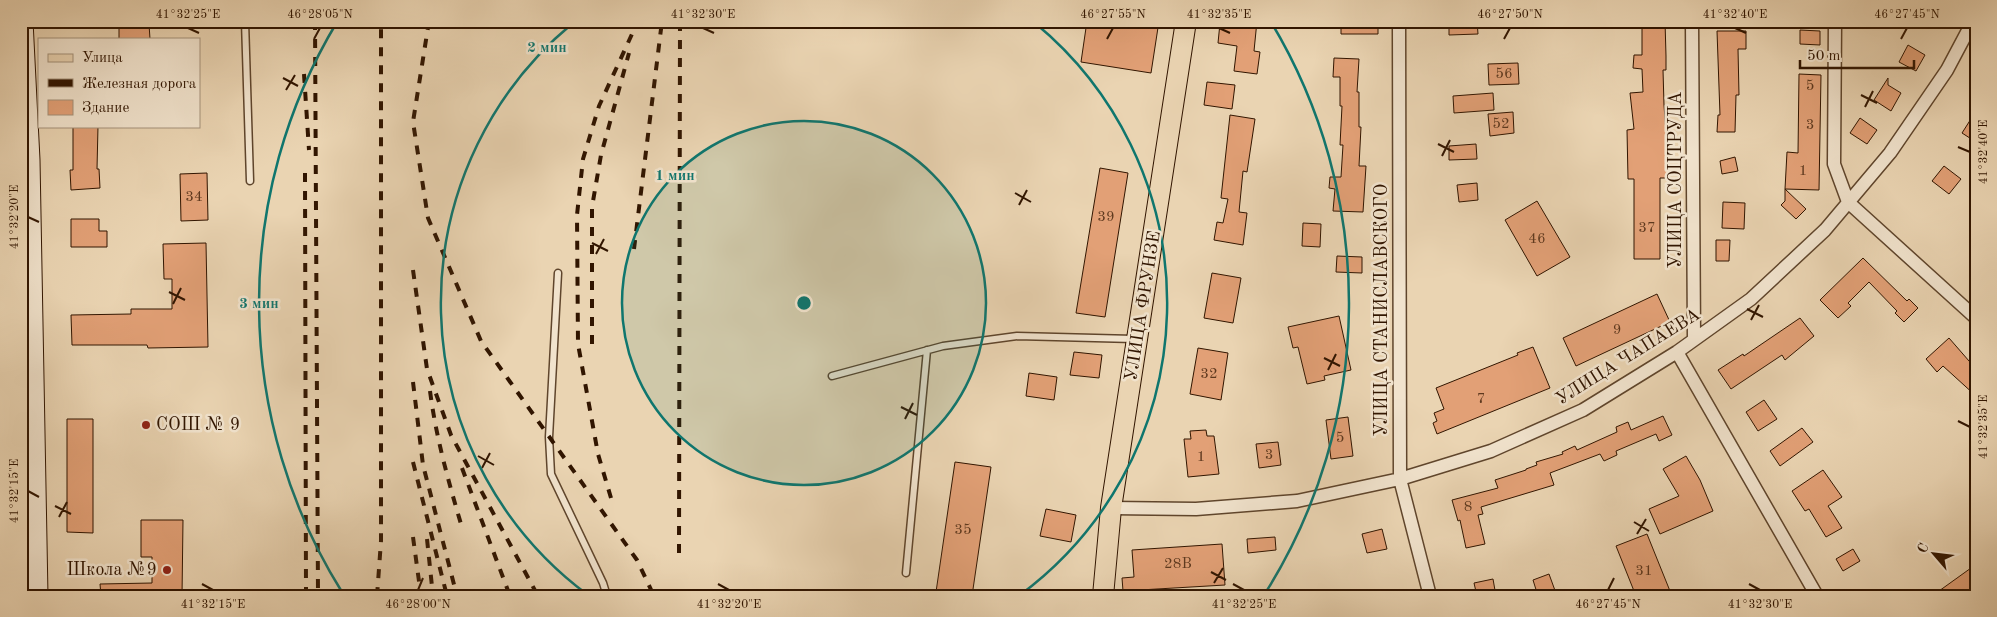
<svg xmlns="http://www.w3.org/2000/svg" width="1997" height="617" font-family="'Old Standard TT',serif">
<rect width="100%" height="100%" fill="#ead4b2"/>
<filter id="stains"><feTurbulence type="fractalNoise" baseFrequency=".004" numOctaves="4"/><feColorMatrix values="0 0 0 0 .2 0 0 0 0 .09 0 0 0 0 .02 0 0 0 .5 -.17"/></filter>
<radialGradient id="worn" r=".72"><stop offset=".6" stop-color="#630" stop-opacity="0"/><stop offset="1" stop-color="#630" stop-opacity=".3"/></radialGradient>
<path fill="#e2a076" stroke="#311500" d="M1087,21H1159L1151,73L1081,62Z
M1238,21H1257L1254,51L1260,52L1257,74L1234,71L1237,46L1218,43L1220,23L1237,25Z
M1449,21H1477L1478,34L1449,35Z
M1642,21H1665L1666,56V70H1663L1664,105L1668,161H1669V178H1660V259H1634V179H1628L1627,130L1634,129L1630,93L1643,92L1642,69L1633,68L1634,55H1642Z
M1341,22L1378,23V34H1341Z
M149,24L150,39H119V25Z
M1800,30L1820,31V45L1800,44Z
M1717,31H1746V49H1738L1739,95H1736L1735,132H1717L1718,115H1720Z
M1908,45L1925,55L1916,71L1899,62Z
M1334,58L1359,59L1357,92H1359V127H1361L1359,166H1366L1363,212L1333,211L1335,189L1329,188L1330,177H1341L1343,145H1340L1342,106H1340V77H1333Z
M1518,63L1519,84L1489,85L1488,64Z
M1799,74L1821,75L1819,190L1785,189L1787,152L1798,153Z
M1888,78V85L1901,93L1891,111L1874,100Z
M1207,82L1235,85L1232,109L1204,105Z
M1493,93L1494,110L1454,113L1453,96Z
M1976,111V142L1962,133Z
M1513,112L1514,133L1490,136L1488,114Z
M1230,115L1255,119L1247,172L1243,171L1239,212L1247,213L1243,245L1214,240L1217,222L1223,223L1228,199L1221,198Z
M1860,118L1877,130L1867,144L1850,133Z
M73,126H98L97,169H99L100,188L71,190L70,170H73Z
M1476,144L1477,159L1449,160V146Z
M1735,157L1738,171L1722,174L1720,161Z
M1944,166L1961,179L1949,194L1932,181Z
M1100,168L1128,173L1105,317L1076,313Z
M207,173L208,220L181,221L180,174Z
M1477,183L1478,200L1459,202L1457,185Z
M1785,189L1806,209L1796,219L1781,205L1785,201Z
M1537,201L1570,257L1537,276L1505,220Z
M1723,202L1745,203L1744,229L1722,228Z
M71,219H99V231H107V247H71Z
M1303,223L1321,224L1320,247L1302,246Z
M1716,240H1730L1729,261H1716Z
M206,243L208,347L148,348L147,345H72L71,315L131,314V309H172V279H164L163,244Z
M1337,256L1362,257V273L1336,272Z
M1863,258L1907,301L1909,299L1918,308L1904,322L1895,313L1897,311L1869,282L1848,303L1851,306L1838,318L1820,300Z
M1212,273L1241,278L1233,323L1204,318Z
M1657,294L1670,322L1576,366L1563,338Z
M1339,316L1351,370L1324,376L1325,380L1307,384L1298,347L1293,348L1288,327Z
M1800,318L1814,336L1785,360L1782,355L1731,389L1718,370L1743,354L1744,356Z
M1949,338L1976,369V396L1943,366L1937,372L1926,359Z
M1533,347L1550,388L1437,434L1433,423L1437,421L1434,413L1444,409L1436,388L1518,355L1517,353Z
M1198,348L1228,353L1221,400L1190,394Z
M1074,352L1102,355L1099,378L1070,375Z
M1029,373L1057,377L1054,400L1026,396Z
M1764,400L1777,419L1758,431L1746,412Z
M1663,416L1672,435L1659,441L1656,434L1616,451L1617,455L1604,461L1600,454L1550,473L1554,485L1481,507L1483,514L1478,515L1485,544L1466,548L1460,520L1458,521L1452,500L1498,488L1495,480L1526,470V469L1537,465L1536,462L1563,454L1562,452L1575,446L1577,450L1617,432L1616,427L1628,422L1631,430Z
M1348,417L1353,456L1331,459L1326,420Z
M67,419H93V533L67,532Z
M1802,428L1813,442L1780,466L1770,451Z
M1206,430L1207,436H1214L1219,474L1188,477L1184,439H1191L1190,431Z
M1278,442L1281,465L1259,468L1256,444Z
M1686,456L1700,480L1713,511L1660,534L1649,509L1679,496L1663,469Z
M955,462L991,467L972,596L936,592Z
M1823,470L1842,497L1828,506L1842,528L1826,537L1809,509L1805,511L1792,491Z
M1046,509L1076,515L1071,542L1040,536Z
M141,520H183L182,596H101L100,584L152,583V557H141Z
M1382,529L1387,549L1367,553L1362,534Z
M1647,534L1672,596H1636L1616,546Z
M1275,537L1276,550L1248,553L1247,539Z
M1222,544L1225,585L1123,591L1122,578L1134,577L1132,550Z
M1853,549L1860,561L1843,571L1836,559Z
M1971,568L1976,574V593L1972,596H1932Z
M1549,574L1557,596H1538L1533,580Z
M1493,579L1496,596H1477L1474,583Z"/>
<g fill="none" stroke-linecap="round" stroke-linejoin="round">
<defs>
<path id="lane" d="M245,21L250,181
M558,273L549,437L551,474L603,583L607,596
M832,376L943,346L1017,336L1134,339
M906,573L927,350"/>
<path id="street" d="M1399,21L1400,479L1430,596
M1692,21L1694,339
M1835,21L1834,164L1848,202L1976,318
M1677,352L1817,596
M1111,508L1196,509L1297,501L1400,479L1491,451L1583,410L1677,352L1751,299L1825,230L1890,153L1947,70L1973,21"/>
<path id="secondary" d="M23,21L30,160L38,596"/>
<path id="primary" d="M1103,596L1111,508L1186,21"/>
</defs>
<use href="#lane" stroke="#5f452c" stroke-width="9"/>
<use href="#street" stroke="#5f452c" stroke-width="15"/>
<use href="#secondary" stroke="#311500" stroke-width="21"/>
<use href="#primary" stroke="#311500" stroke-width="22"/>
<use href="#lane" stroke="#f1e3cd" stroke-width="6"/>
<use href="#street" stroke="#f1e3cd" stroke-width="12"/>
<use href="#secondary" stroke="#f1e3cd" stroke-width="19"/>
<use href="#primary" stroke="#ead4b2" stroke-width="20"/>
<path stroke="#311500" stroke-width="4" stroke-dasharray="9 9" stroke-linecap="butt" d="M315,21L318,596
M429,21L413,122L428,218L481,341L637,560L654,596
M304,74L309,150
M305,173L306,596
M634,249L662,21
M413,270L427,369L451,435L538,596
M592,344V207L601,155L629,53
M413,382L423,465L457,596
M430,391C436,437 448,480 461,524
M413,462L447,596
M462,468L510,596
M611,498L598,454L578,344L577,215L583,159L599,106L638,21
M413,537L421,596
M427,539L433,596
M679,553L680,21
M377,596L381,541V21"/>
</g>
<path fill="none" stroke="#311500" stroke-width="2" d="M188,28L199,33M703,28L714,33M1219,28L1230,33M1735,28L1746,33M314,39L320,28M1107,39L1113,28M1504,39L1510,28M1901,39L1907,28M283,78L298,86M286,90L295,75M1861,95L1877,103M1865,107L1873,91M1438,144L1454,152M1958,147L1970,152M1442,156L1450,140M1015,193L1031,202M1019,205L1027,190M28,217L39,222M592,243L608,251M596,254L604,239M169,292L185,300M173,304L181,288M1747,309L1763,317M1751,320L1759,305M1324,358L1340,366M1328,370L1336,354M901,407L917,415M905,419L913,403M1958,421L1970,427M478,456L494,465M482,468L490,453M28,491L39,497M55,506L71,514M59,517L67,502M1634,522L1649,531M1637,534L1646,519M1211,572L1226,580M1214,583L1223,568M202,584L213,590M718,584L729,590M1233,584L1244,590M1749,584L1760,590M418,590L423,578M1608,590L1614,578"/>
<circle cx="804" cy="303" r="182" fill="#0f766e" fill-opacity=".12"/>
<g fill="none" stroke="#0f766e" stroke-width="2.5">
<circle cx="804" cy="303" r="182"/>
<path d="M588 595A363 363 0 0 1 573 23M1035 23A363 363 0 0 1 1020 595"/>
<path d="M342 592A545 545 0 0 1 337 22M1271 22A545 545 0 0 1 1266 592"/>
</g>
<g fill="#8f2418" stroke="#f1e3cd" stroke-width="2">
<circle cx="146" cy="425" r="5"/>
<circle cx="167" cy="570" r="5"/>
</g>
<g text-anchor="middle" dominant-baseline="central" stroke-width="5" stroke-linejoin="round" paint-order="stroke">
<g font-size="15" fill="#5d381e">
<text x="1504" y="74">56</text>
<text x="1810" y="86">5</text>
<text x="1501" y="124">52</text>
<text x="1810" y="125">3</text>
<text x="1803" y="171">1</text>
<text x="194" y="197">34</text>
<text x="1106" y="217">39</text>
<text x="1647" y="228">37</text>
<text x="1537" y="239">46</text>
<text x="1617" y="330">9</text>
<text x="1209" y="374">32</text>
<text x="1481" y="399">7</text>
<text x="1340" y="438">5</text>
<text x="1269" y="455">3</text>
<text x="1201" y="457">1</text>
<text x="1468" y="507">8</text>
<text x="963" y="530">35</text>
<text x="1178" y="564">28В</text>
<text x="1644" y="571">31</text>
</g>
<g font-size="18" fill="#311500" stroke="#f1e3cd">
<text transform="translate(1676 180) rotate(-90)">УЛИЦА СОЦТРУДА</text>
<text transform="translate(1143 306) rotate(-81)">УЛИЦА ФРУНЗЕ</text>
<text transform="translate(1382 310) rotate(-90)">УЛИЦА СТАНИСЛАВСКОГО</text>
<text transform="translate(1628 357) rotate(-32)">УЛИЦА ЧАПАЕВА</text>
</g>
<g font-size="18" fill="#311500" stroke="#f1e3cd" text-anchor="start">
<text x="156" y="425">СОШ № 9</text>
<text x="157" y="570" text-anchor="end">Школа №9</text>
</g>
</g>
<circle cx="804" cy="303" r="8" fill="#0f766e" stroke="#f1e3cd" stroke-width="2.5"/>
<g font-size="15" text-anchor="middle" font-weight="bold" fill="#0f766e" stroke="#f1e3cd" stroke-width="5" stroke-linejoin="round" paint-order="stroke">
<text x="547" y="52">2 мин</text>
<text x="675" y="180">1 мин</text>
<text x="259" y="308">3 мин</text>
</g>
<rect width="1997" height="617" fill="none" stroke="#ead4b2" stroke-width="55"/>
<rect x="38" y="38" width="162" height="90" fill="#f1e3cd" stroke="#a4917b"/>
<rect x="48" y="54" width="25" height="8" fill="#ead4b2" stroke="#a4917b"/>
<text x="82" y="62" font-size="15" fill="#311500">Улица</text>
<rect x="48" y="79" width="25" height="8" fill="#311500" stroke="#a4917b"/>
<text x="82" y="88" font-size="15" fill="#311500">Железная дорога</text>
<rect x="48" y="100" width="25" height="15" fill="#e2a076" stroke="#a4917b"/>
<text x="82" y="112" font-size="15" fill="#311500">Здание</text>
<g transform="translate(1934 554) rotate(298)" stroke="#f1e3cd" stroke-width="4" paint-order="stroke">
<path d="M0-4L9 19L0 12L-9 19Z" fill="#311500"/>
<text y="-8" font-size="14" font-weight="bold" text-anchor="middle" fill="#311500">С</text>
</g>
<path d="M1800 60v8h114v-8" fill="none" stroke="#311500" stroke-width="2.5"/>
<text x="1807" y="60" font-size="15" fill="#311500" stroke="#f1e3cd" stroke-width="4" paint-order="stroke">50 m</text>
<rect x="28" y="28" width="1942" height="562" fill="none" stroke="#311500" stroke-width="2"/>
<g font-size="12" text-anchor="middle" fill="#311500">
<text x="188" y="18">41°32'25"E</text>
<text x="320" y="18">46°28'05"N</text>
<text x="703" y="18">41°32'30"E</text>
<text x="1113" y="18">46°27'55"N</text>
<text x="1219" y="18">41°32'35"E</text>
<text x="1510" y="18">46°27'50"N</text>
<text x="1735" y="18">41°32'40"E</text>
<text x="1907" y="18">46°27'45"N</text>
<text transform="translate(1983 152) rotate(-90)" y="4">41°32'40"E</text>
<text transform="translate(14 217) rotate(-90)" y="4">41°32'20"E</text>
<text transform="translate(1983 427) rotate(-90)" y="4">41°32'35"E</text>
<text transform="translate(14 491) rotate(-90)" y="4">41°32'15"E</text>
<text x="213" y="608">41°32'15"E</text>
<text x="418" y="608">46°28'00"N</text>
<text x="729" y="608">41°32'20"E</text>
<text x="1244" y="608">41°32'25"E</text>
<text x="1608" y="608">46°27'45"N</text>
<text x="1760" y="608">41°32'30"E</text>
</g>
<rect width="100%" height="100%" filter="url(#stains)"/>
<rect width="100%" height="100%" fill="url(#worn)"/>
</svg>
